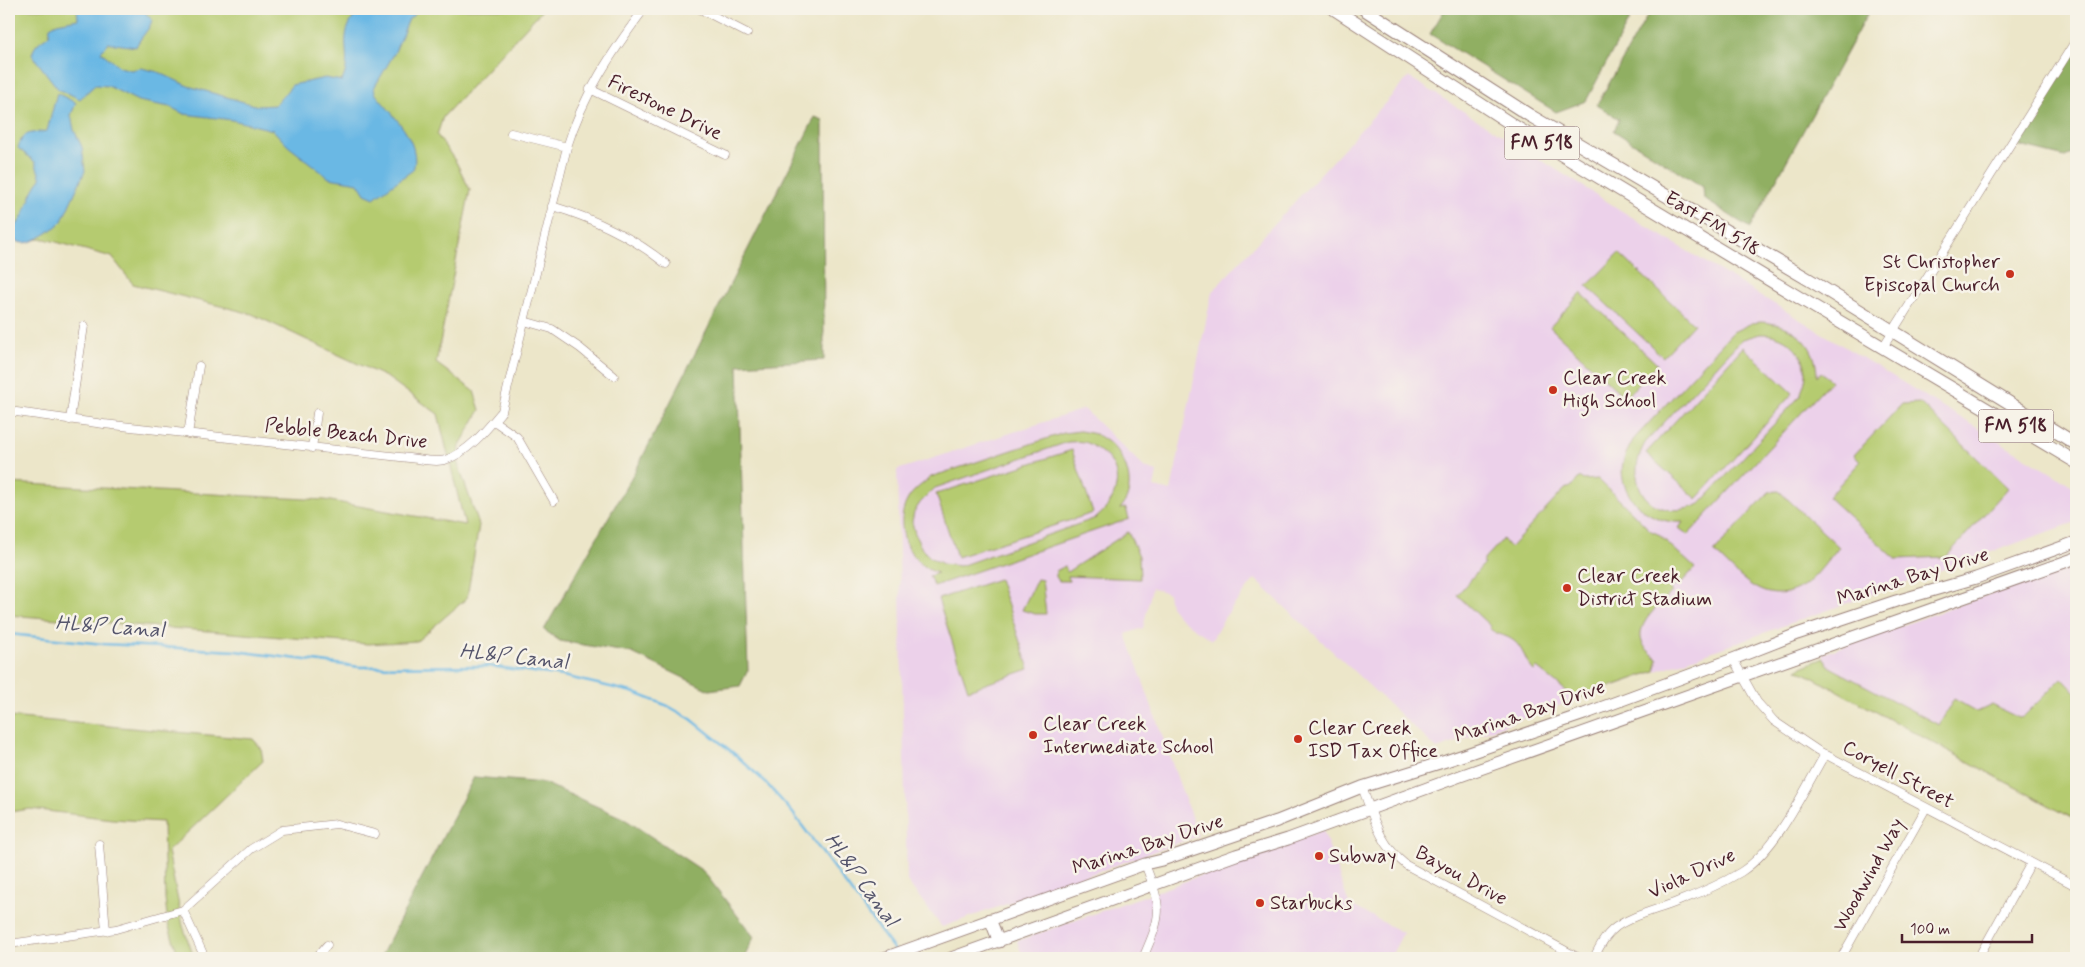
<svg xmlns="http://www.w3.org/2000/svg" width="2085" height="967" font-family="Mynerve,sans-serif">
<rect width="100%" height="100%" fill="#f7f3e8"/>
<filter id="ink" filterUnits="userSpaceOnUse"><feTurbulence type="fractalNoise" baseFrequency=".02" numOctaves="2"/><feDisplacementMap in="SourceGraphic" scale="10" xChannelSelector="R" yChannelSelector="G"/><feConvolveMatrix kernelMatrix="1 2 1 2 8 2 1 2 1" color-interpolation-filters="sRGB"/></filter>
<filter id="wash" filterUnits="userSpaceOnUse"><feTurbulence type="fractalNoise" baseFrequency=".0096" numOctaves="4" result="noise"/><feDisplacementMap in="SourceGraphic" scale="20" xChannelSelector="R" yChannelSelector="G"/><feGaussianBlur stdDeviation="1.12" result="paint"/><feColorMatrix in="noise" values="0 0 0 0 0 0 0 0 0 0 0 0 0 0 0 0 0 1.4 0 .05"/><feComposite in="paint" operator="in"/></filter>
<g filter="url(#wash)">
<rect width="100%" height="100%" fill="#ece6c9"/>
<path fill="#ecd1ea" d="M1409,77L1638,221L2076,488V522L1437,749L1255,579L1224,618L1212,640L1192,627L1179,617L1170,606L1168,593L1152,588L1143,628L1126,634L1198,836L942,927L907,881L897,470L1084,409L1145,468L1157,472L1154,487L1171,491L1212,292Z
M2076,569V693L2062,678L2023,717L2019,718L1992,705L1978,712L1939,725L1830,667L1822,654L2054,571Z
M1323,830L1349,904L1403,933L1390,958H1023L1017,941L1172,886Z"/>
<path fill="#b5cb6f" stroke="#80754d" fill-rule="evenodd" d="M9,9H543L443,117L437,135L456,162L470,190L436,363L474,391L480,410L460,445L458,464L479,525L467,598L417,641L368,644L9,615V483L325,500L465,525L438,414L388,378L252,314L133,284L112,257L45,239L9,241Z
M1619,253L1694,324L1663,357L1587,286Z
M1581,293L1657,364L1625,398L1550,327Z
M1761,322C1793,324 1817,342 1817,377L1821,372L1831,381L1688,535L1679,528L1683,522C1651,525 1616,496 1623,462C1625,454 1630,447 1633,440L1733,332L1752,323ZM1760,334C1782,333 1805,349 1806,373C1806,381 1802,390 1800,396L1700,504C1653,525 1621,486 1645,443L1737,344L1743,339Z
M1743,347L1793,393L1697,499L1646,453Z
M1920,403L2008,488L1946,557L1896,559L1828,497L1860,462L1854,455L1902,404Z
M1080,431C1085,432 1091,433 1095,434C1123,445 1141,486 1120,509L1126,508L1129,519L934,586L929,576L938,573C909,566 892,525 908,499C913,490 924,483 931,477L1064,433ZM1068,442C1073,442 1079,441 1084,442C1090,443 1096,448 1101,452C1127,470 1117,502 1096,518L960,566L943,564L931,558L922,549L916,537L912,522L914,512L920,503L935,488Z
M1072,450L1093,513L957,557L936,494Z
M1580,477L1583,480L1598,479L1651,531L1658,534L1695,568L1678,586L1675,584L1670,590L1672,592C1661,604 1635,623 1642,642C1644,648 1653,655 1658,659L1655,671L1581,697H1574L1537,668L1534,671C1525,662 1524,649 1514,641C1505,634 1498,636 1489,628L1490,626L1457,595L1484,564L1482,562L1503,539L1510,548L1565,489L1571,487Z
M1779,491L1839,547C1829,558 1818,575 1806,584C1766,611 1741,577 1714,552L1769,492Z
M1128,532L1139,556L1140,579L1068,576L1069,581H1059L1056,577V571L1065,566L1067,572Z
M999,579L1029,669L968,690L938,599Z
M1037,579L1042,580L1046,614H1035L1022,610Z
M1824,658L1830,667L1939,725L1954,699L1977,712L1992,705L2019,718L2023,717L2062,678L2076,693V820L1797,669Z
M9,717L253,739L261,748L263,761L168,851L183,926L194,958H179L168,924L165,898L163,822L112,819L30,809L9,812Z"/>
<path fill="#90af62" stroke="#6d6746" d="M1445,9H1635L1586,101L1556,112L1430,34Z
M1651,9H1870L1750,228L1704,199L1703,187L1614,131L1619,119L1597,105Z
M2076,52V152L2065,157L2016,145Z
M815,117L823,120L824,360L738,365L748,670L740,686L709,690L632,653L560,641L544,630L639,464Z
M474,777L544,783L623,818L703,871L754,937L744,958H380Z"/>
<path fill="#6ab8e4" stroke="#5a6c88" d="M77,9H142L152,20C150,30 140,37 136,47L108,43L101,52L120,67L131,70L141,68L158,72L188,86L258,106L275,105L292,85L325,78L342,81C355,54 333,37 360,10L421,9L409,19L394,54L374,88L375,93C390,113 423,142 413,170L374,198L365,194L358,183L329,178L288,146L273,130L232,120L184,114L170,107L138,101L108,86L95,85L80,99L58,89L32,55C34,44 41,41 49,35L50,27L57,23L78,19Z
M57,93L76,103L71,115L74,130L82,147L85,171L62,221C56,228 34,243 24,243C19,243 14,240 9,238V226L17,225C28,211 29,192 41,179L35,162L18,148C23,130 31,134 47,131Z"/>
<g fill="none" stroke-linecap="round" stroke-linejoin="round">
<path stroke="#6ab8e4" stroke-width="2.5" d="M9,634L104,644L236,651L360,667L489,666L563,676L632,692L668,706L691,719L737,756L765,782L792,812L895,951"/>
</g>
</g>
<g filter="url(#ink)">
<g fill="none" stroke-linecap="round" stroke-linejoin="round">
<defs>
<path id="minor" d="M700,9L747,33
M590,89L725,155
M511,133L567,147
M552,206C592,218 634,238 666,264
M524,321L552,329L580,348L614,376
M1883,347L2076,40
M9,411L104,424L409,458C420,459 435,463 445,460C468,453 487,429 502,411L567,147C583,95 612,52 644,9
M70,420L84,326
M494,421L517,437L554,501
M188,434L199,366
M312,448L317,413
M1733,659L1757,702L1774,721L1817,750L2076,886
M1362,787C1374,819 1379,843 1406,865L1579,958
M99,844L106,931
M183,910L205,958
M9,944L116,929L183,910L251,849L282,830L337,824L375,834
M316,958L327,945
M1143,958C1162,914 1163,910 1145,864
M1594,958C1599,947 1605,935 1616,927C1635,914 1658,910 1679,901C1700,893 1723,883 1741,872C1777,849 1804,790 1825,754
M1841,958L1926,808
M1978,958L2031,863"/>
<path id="secondary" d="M990,919L999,942
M884,958L1145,864L1162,860L1277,821L1362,787L1446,761L1584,714L1733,659L1797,634L1896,601L1976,578L2076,542
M951,958L1236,855L1288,839L1463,775L2076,558"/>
<path id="primary" d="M1334,9L1519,129L1803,300L2076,462
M1364,9L1529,115L1813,282L2076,444"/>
</defs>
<use href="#minor" stroke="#9b827a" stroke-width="9"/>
<use href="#secondary" stroke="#9b827a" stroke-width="13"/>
<use href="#primary" stroke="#9b827a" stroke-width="14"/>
<use href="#minor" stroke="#fff" stroke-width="8"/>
<use href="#secondary" stroke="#fff" stroke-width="11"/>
<use href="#primary" stroke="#fff" stroke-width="12"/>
</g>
</g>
<g fill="#c8321e" stroke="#f7f3e8" stroke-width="2">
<circle cx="2010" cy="274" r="5"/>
<circle cx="1553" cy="390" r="5"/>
<circle cx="1567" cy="588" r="5"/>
<circle cx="1033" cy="735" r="5"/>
<circle cx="1298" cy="739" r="5"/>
<circle cx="1319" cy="856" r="5"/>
<circle cx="1260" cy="903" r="5"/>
</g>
<g text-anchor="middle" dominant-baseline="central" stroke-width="5" stroke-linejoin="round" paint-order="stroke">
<g fill="#f7f3e8" stroke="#7e5f64" stroke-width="1">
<rect x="1504.5" y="126.5" width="75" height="33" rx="4"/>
<rect x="1978.5" y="409.5" width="75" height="33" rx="4"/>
</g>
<g font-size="19" font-weight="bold" fill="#4a1f2b">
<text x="1542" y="143">FM 518</text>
<text x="2016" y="426">FM 518</text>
</g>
<g font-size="20" fill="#4a1f2b" stroke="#f7f3e8">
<text transform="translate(665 108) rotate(26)">Firestone Drive</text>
<text transform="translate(1712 224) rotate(31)">East FM 518</text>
<text transform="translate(346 434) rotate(6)">Pebble Beach Drive</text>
<text transform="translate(1913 577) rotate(-17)">Marina Bay Drive</text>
<text transform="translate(1530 712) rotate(-19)">Marina Bay Drive</text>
<text transform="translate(1898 775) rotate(28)">Coryell Street</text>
<text transform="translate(1148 845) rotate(-18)">Marina Bay Drive</text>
<text transform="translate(1692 874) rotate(-25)">Viola Drive</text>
<text transform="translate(1869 875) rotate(-61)">Woodwind Way</text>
<text transform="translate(1461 876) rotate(29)">Bayou Drive</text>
</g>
<g font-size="20" fill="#4a1f2b" stroke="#f7f3e8" text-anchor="start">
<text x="2000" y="262" text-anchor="end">St Christopher<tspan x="2000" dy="23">Episcopal Church</tspan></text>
<text x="1563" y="378">Clear Creek<tspan x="1563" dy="23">High School</tspan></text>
<text x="1577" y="576">Clear Creek<tspan x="1577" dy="23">District Stadium</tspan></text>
<text x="1043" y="724">Clear Creek<tspan x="1043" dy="23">Intermediate School</tspan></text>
<text x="1308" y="728">Clear Creek<tspan x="1308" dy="23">ISD Tax Office</tspan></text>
<text x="1329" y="856">Subway</text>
<text x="1270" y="903">Starbucks</text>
</g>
<g font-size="21" font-style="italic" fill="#55556c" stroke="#f7f3e8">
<text transform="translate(110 627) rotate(4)">HL&amp;P Canal</text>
<text transform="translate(514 657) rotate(6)">HL&amp;P Canal</text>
<text transform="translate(861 880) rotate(54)">HL&amp;P Canal</text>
</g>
</g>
<rect width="2085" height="967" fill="none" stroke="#f7f3e8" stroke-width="30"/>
<path d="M1902 934v8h130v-8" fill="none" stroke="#4a1f2b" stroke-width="2.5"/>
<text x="1910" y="934" font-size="15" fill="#4a1f2b" stroke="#f7f3e8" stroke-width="4" paint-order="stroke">100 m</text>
</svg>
